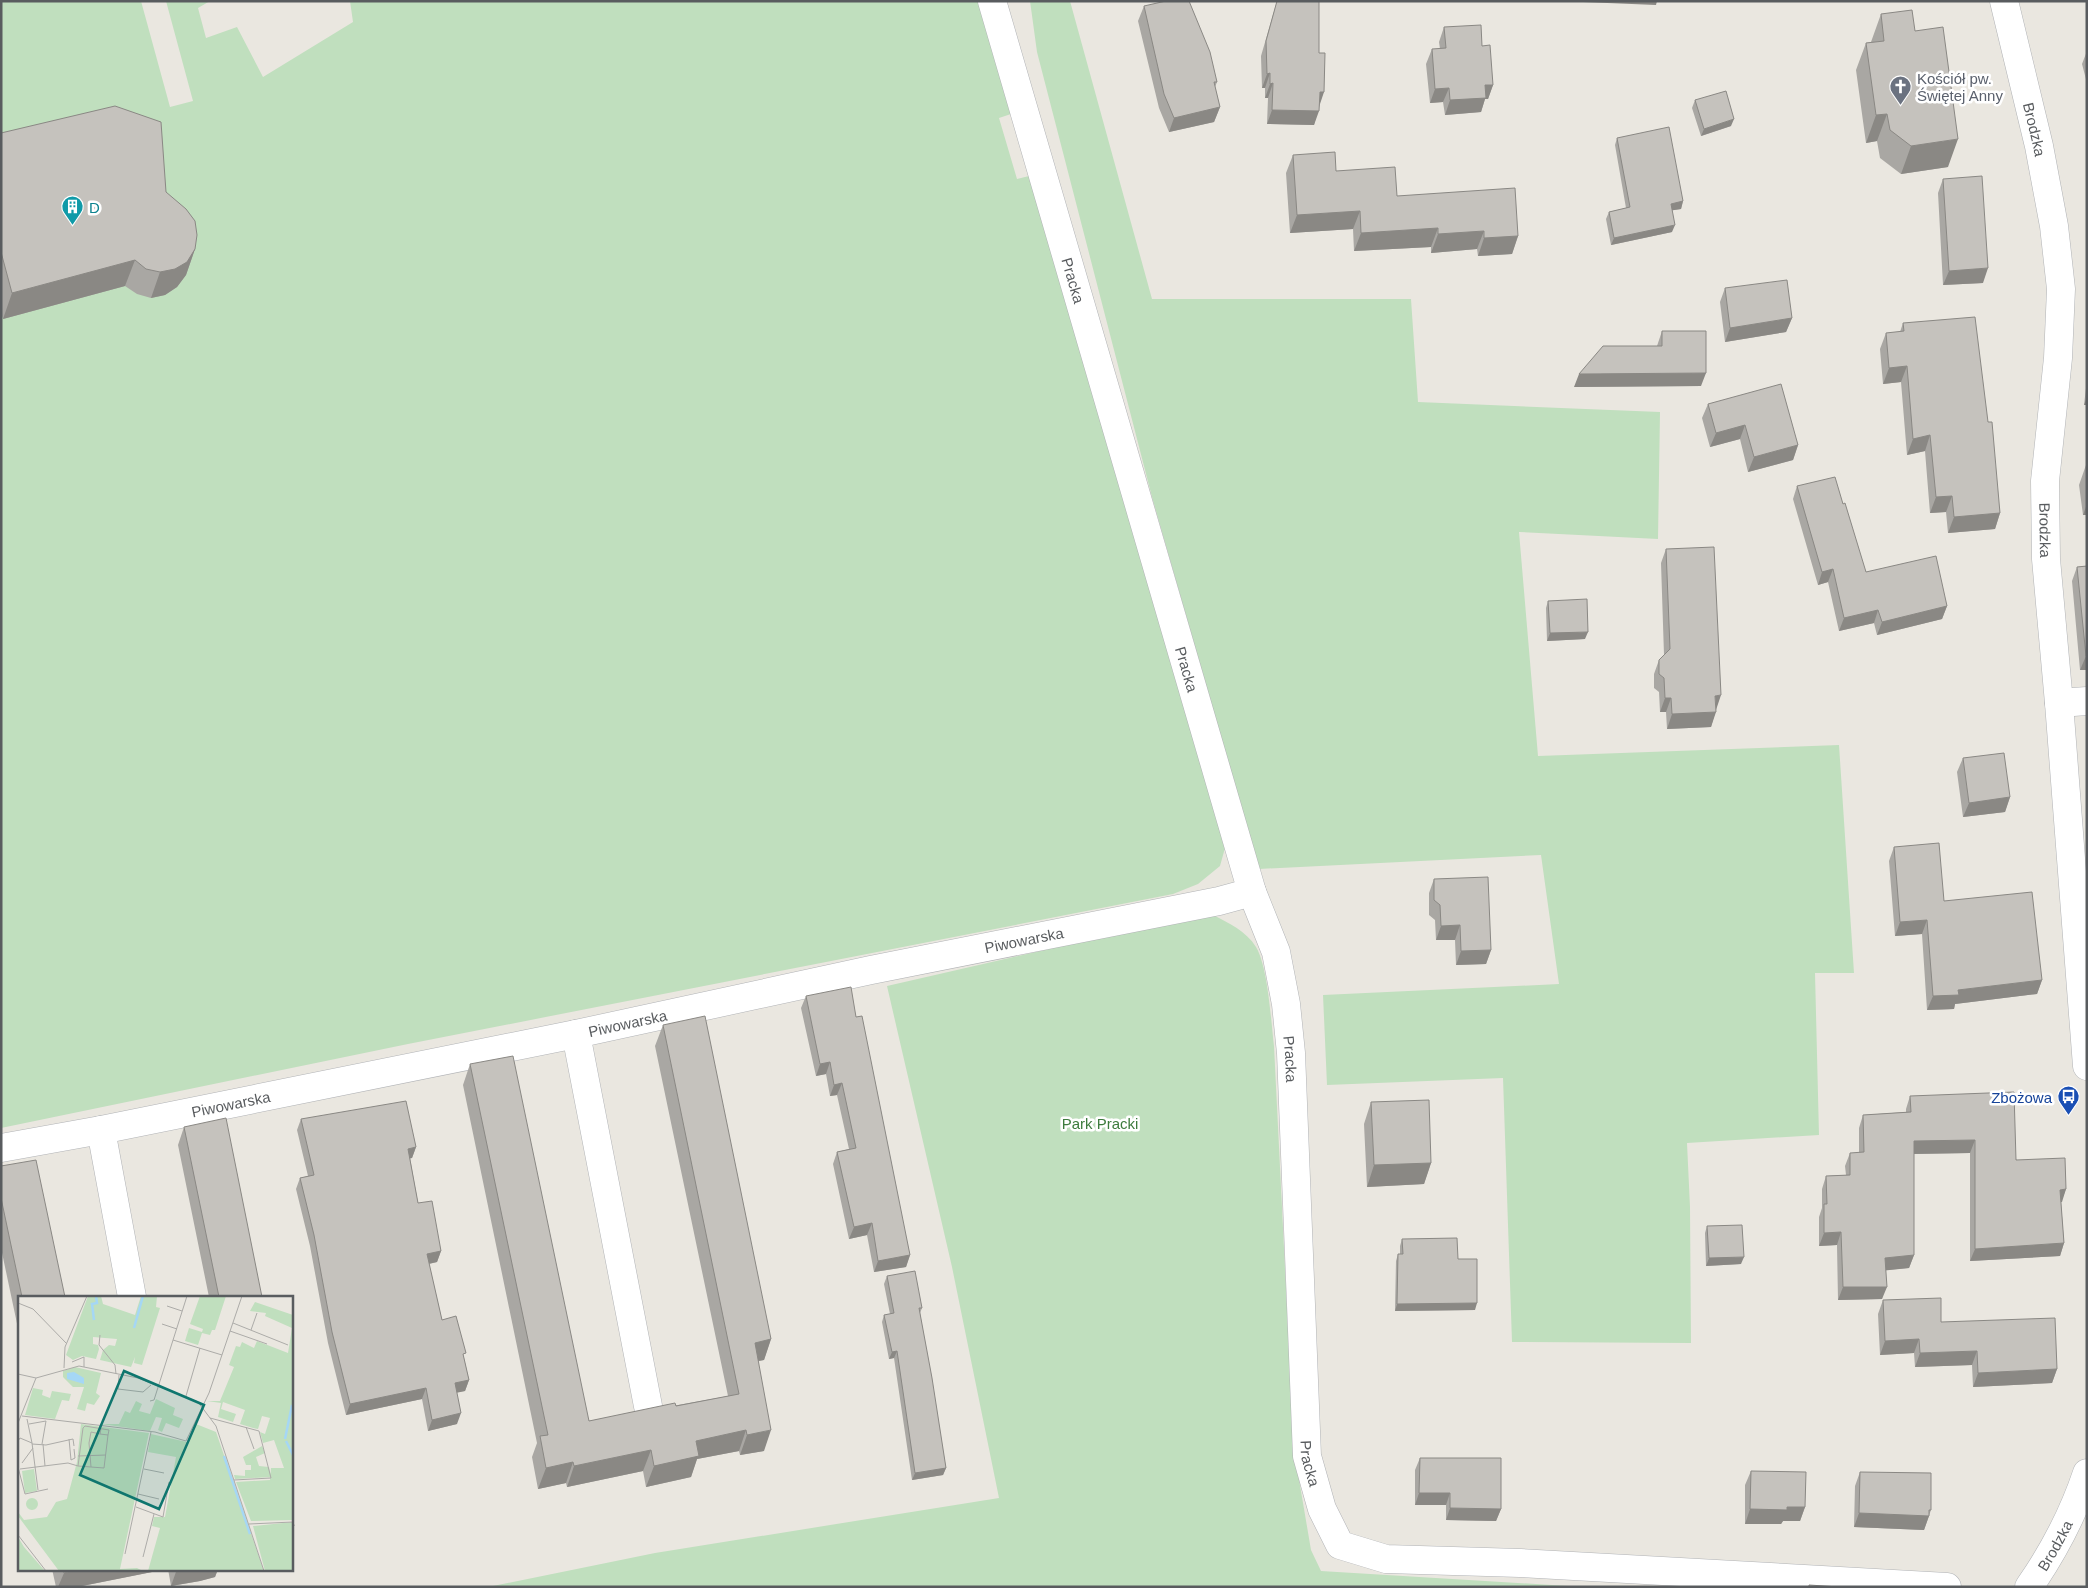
<svg xmlns="http://www.w3.org/2000/svg" width="2088" height="1588" font-family="Arial,sans-serif">
<rect width="100%" height="100%" fill="#eae7e0"/>
<path fill="#c0dfbe" d="M1,1H141L170,107L193,101L166,1H210L198,8L206,38L237,27L263,77L353,22L350,1H978L1011,114L999,118L1017,179L1029,176L1225,848L1220,866L1198,884L1173,894L408,1044L1,1128Z
M1030,1H1070L1152,299H1411L1418,402L1660,412L1658,539L1519,532L1538,756L1839,745L1854,973H1815L1819,1135L1687,1143L1690,1207L1691,1343L1512,1342L1503,1078L1327,1085L1323,995L1559,984L1541,855L1259,869L1152,497L1037,52Z
M1213,915C1229,923 1246,931 1256,947C1268,967 1271,1021 1274,1046L1294,1450L1311,1550L1321,1571L1584,1587H488L655,1553L999,1498L952,1267L887,986L1123,932Z"/>
<g fill="none" stroke-linecap="round" stroke-linejoin="round">
<defs>
<g id="minor">
<path id="s1" d="M992,1L1252,892L1276,952L1286,1004L1291,1053L1307,1456L1322,1509L1340,1545L1386,1559L1520,1563L1947,1587"/>
<path d="M2059,703L2087,701"/>
<path d="M576,1034L648,1406"/>
<path d="M101,1130L132,1297"/>
<path id="s2" d="M1,1148L101,1130L576,1034L871,970L1219,901L1252,892"/>
</g>
<g id="tertiary">
<path id="s3" d="M2004,1L2039,146L2054,226L2061,289L2058,358L2045,481L2046,559L2059,703L2087,1066"/>
<path id="s4" d="M2029,1587C2054,1551 2073,1515 2087,1473"/>
</g>
</defs>
<use href="#minor" stroke="#b1b3b6" stroke-width="29"/>
<use href="#tertiary" stroke="#b1b3b6" stroke-width="29"/>
<use href="#minor" stroke="#fff" stroke-width="28"/>
<use href="#tertiary" stroke="#fff" stroke-width="28"/>
</g>
<path fill="#a9a7a3" d="M1277,1H1319V105L1314,125L1267,124L1268,98H1265V88H1262L1261,56Z
M1144,6L1217,82L1215,87L1220,107L1214,122L1169,132L1159,108L1138,21Z
M1881,14L1915,31L1948,167L1901,174L1880,158L1877,141L1866,143L1856,70L1866,43L1871,42Z
M1444,27L1482,46L1493,85L1488,99H1485L1481,112L1445,115L1443,102L1430,103L1426,64L1432,49H1440L1439,42Z
M2087,51V83L2082,64Z
M1695,100L1731,126L1701,136L1692,108Z
M1,133L166,192L195,249L186,275L177,287L165,295L151,298L137,294L125,286L3,319L1,313Z
M1617,138L1683,201L1681,209L1672,210V232L1611,245L1606,219L1609,212L1626,208L1615,145Z
M1293,155L1336,171L1397,196L1518,236L1512,254L1478,256L1477,249L1431,253V247L1354,251L1353,229L1290,233L1286,173Z
M1943,179L1983,283L1943,285L1938,193Z
M1725,288L1792,318L1786,332L1725,342L1720,302Z
M1903,323L1988,422L2000,513L1995,529L1948,533L1946,512L1930,513L1925,451L1907,455L1901,382L1883,384L1880,349L1886,333L1900,332Z
M1662,331L1701,386L1574,387L1657,346Z
M2087,380V405H2084Z
M1708,404L1798,445L1793,460L1748,472L1740,439L1710,447L1702,418Z
M2086,465H2087V515H2083L2079,485Z
M1797,486L1866,572L1947,606L1942,619L1877,635L1874,623L1839,631L1828,582L1818,585L1793,499Z
M1666,549L1716,709L1711,727L1667,729L1666,712H1660L1659,692L1654,688V674L1659,660L1664,655L1661,563Z
M2087,566V670H2080L2072,581L2077,567Z
M1548,601L1585,639L1547,641L1546,608Z
M1963,758L2010,797L2005,812L1963,817L1957,772Z
M1894,847L1944,901L2042,980L2037,994L1955,1004L1954,1009L1927,1010L1922,934L1895,936L1889,861Z
M1434,879L1491,950L1486,964L1456,965L1455,940H1436L1435,920L1429,915V893Z
M806,996L856,1017L910,1255L906,1267L874,1272L867,1235L849,1239L833,1164L837,1152L849,1149L837,1095L830,1096L826,1074L816,1076L801,1008Z
M663,1025L771,1339L764,1360L758,1361L764,1451L740,1455L739,1451L697,1459L691,1477L646,1487L643,1471L567,1487L566,1483L538,1489L532,1457L537,1443L463,1085L470,1064L589,1421L728,1396L655,1046Z
M1910,1096L2066,1189L2061,1202L2064,1243L2060,1256L1970,1261V1153L1914,1154V1255L1909,1268L1886,1270L1882,1299L1838,1300L1837,1245L1819,1246V1217L1822,1208V1189L1826,1176L1846,1175L1845,1166L1850,1153H1859V1128L1863,1115L1906,1112V1109Z
M1371,1102L1431,1163L1424,1184L1367,1187L1364,1124Z
M301,1119L416,1147L412,1158H410L418,1203L441,1251L437,1262L429,1264L442,1320L464,1358L469,1380L465,1391L457,1392V1424L428,1431L422,1399L346,1415L328,1343L310,1246L296,1189L300,1178L308,1176L297,1130Z
M184,1127L262,1297H209L178,1145Z
M1,1166L65,1297H19V1333L1,1248Z
M1707,1226L1741,1264L1706,1266L1705,1233Z
M1402,1239L1458,1259L1475,1310L1395,1311L1396,1261L1398,1254H1400V1246Z
M887,1276L922,1308L920,1313L946,1468L943,1475L912,1480L894,1358L889,1359L882,1322L884,1315L890,1314L884,1284Z
M1883,1300L1941,1322L2057,1369L2052,1383L1973,1387L1972,1365L1915,1367L1914,1353L1880,1355L1878,1314Z
M1420,1458L1501,1509L1496,1521L1446,1520V1505H1415V1470Z
M1751,1471L1805,1507L1800,1521H1783L1781,1524H1745V1485Z
M1860,1472L1931,1510L1924,1530L1854,1527L1855,1486Z
M52,1569H167L77,1587H56Z
M168,1569H218L215,1577L200,1581L171,1586Z"/>
<path fill="#8a8884" d="M1559,1H1657L1656,5Z
M1270,73L1265,88H1262L1267,74Z
M1273,83L1268,98H1265L1270,84Z
M1485,85H1493L1488,99H1485L1481,112L1445,115L1450,100Z
M1449,88L1443,102L1430,103L1435,89Z
M1320,92H1324L1319,107Z
M1220,107L1214,122L1169,132L1174,118Z
M1272,110L1319,111L1314,125L1267,124Z
M1887,114L1877,141L1866,143L1876,115Z
M1734,119L1731,126L1701,136L1704,129Z
M1958,139L1948,167L1901,174L1911,146Z
M1683,201L1681,209L1668,211L1671,204Z
M1360,211L1353,229L1290,233L1297,215Z
M1675,225L1672,232L1611,245L1614,238Z
M1438,228L1431,247L1354,251L1361,233Z
M1484,231L1477,249L1431,253L1438,234Z
M1518,236L1512,254L1478,256L1484,238Z
M195,249L186,275L177,287L165,295L151,298L160,272Z
M135,260L125,286L3,319L12,293Z
M1988,268L1983,283L1943,285L1949,271Z
M1792,318L1786,332L1725,342L1730,328Z
M1907,366L1901,382L1883,384L1889,368Z
M1706,373L1701,386L1574,387L1579,374Z
M2087,397V405H2084Z
M1745,425L1740,439L1710,447L1716,433Z
M1930,435L1925,451L1907,455L1913,439Z
M1798,445L1793,460L1748,472L1754,457Z
M1952,496L1946,512L1930,513L1936,497Z
M2087,504V515H2083Z
M2000,513L1995,529L1948,533L1954,517Z
M1833,569L1828,582L1818,585L1822,572Z
M1947,606L1942,619L1877,635L1882,622Z
M1878,610L1874,623L1839,631L1844,618Z
M1588,632L1585,639L1547,641L1550,633Z
M2086,656H2087V670H2080Z
M1721,695L1716,710L1715,696Z
M1665,698H1671L1666,712H1660Z
M1716,712L1711,727L1667,729L1672,714Z
M2010,797L2005,812L1963,817L1969,803Z
M1927,920L1922,934L1895,936L1900,922Z
M1460,925L1455,940H1436L1441,926Z
M1491,950L1486,964L1456,965L1461,951Z
M2042,980L2037,994L1955,1004L1954,1009L1927,1010L1933,996L1958,990Z
M830,1062L826,1074L816,1076L820,1064Z
M842,1083L837,1095L830,1096L834,1085Z
M1975,1140L1970,1153L1910,1154L1914,1141Z
M416,1147L412,1158L404,1160L408,1149Z
M1431,1163L1424,1184L1367,1187L1374,1165Z
M2066,1189L2062,1202L2055,1203L2060,1190Z
M872,1223L867,1235L849,1239L854,1227Z
M1841,1232L1837,1245L1819,1246L1824,1233Z
M2064,1243L2060,1256L1970,1261L1975,1249Z
M441,1251L437,1262L423,1265L427,1254Z
M910,1255L906,1267L874,1272L878,1261Z
M1914,1255L1909,1268L1880,1271L1885,1258Z
M1744,1257L1741,1264L1706,1266L1709,1258Z
M1843,1287H1887L1882,1299L1838,1300Z
M1477,1303L1475,1310L1395,1311L1397,1304Z
M771,1339L764,1360L747,1363L755,1343Z
M1919,1339L1914,1353L1880,1355L1885,1341Z
M897,1351L894,1358L889,1359L892,1352Z
M1977,1351L1972,1365L1915,1367L1920,1353Z
M2057,1369L2052,1383L1973,1387L1978,1373Z
M469,1380L465,1391L451,1394L455,1383Z
M426,1388L422,1399L346,1415L350,1404Z
M461,1413L457,1424L428,1431L432,1420Z
M746,1430L739,1451L697,1459L691,1477L646,1487L654,1466L696,1441Z
M771,1430L764,1451L740,1455L747,1435Z
M651,1450L643,1471L567,1487L574,1466Z
M573,1462L566,1483L538,1489L546,1468Z
M946,1468L943,1475L912,1480L915,1473Z
M1419,1493H1450L1446,1505H1415Z
M1787,1507H1805L1800,1521H1783L1781,1524H1745L1750,1509Z
M1450,1508L1501,1509L1496,1521L1446,1520Z
M1859,1513L1929,1516L1924,1530L1854,1527Z
M80,1569H167L77,1587H58L64,1573Z
M177,1569H218L215,1577L200,1581L171,1586Z"/>
<path fill="#c5c2bd" stroke="#8a8884" d="M1166,1H1189L1210,52L1217,82H1214L1220,107L1174,118L1164,94L1144,6Z
M1277,1H1319V53H1325L1324,92H1320L1319,111L1272,110L1273,83L1270,84V73L1267,74L1266,41Z
M1912,10L1915,31L1943,27L1958,139L1911,146L1890,130L1887,114L1876,115L1866,43L1884,41L1881,14Z
M1481,25L1482,46L1490,45L1493,85H1485L1486,98L1450,100L1449,88L1435,89L1432,49L1446,48L1444,27Z
M1726,91L1734,119L1704,129L1695,100Z
M115,106L161,122L166,192L186,209L195,221L197,235L195,249L187,262L175,269L160,272L146,269L135,260L12,293L1,252V133Z
M1669,127L1683,201L1671,204L1675,225L1614,238L1609,212L1630,207L1617,138Z
M1335,152L1336,171L1395,167L1397,196L1515,188L1518,236L1484,238V231L1438,234V228L1361,233L1360,211L1297,215L1293,155Z
M1982,176L1988,268L1949,271L1943,179Z
M1787,280L1792,318L1730,328L1725,288Z
M1975,317L1988,422H1992L2000,513L1954,517L1952,496L1936,497L1930,435L1913,439L1907,366L1889,368L1886,333L1904,331L1903,323Z
M1662,331H1706V373L1579,374L1603,346H1662Z
M1781,384L1798,445L1754,457L1745,425L1716,433L1708,404Z
M1835,477L1843,504L1845,503L1866,572L1936,556L1947,606L1882,622L1878,610L1844,618L1833,569L1822,572L1797,486Z
M1714,547L1721,695L1715,696L1716,712L1672,714L1671,698H1665L1664,678L1659,674V660L1670,649L1666,549Z
M2087,566V656H2086L2077,567Z
M1587,599L1588,632L1550,633L1548,601Z
M2004,753L2010,797L1969,803L1963,758Z
M1939,843L1944,901L2032,892L2042,980L1958,990L1959,995L1933,996L1927,920L1900,922L1894,847Z
M1488,877L1491,950L1461,951L1460,925L1441,926L1440,905L1434,900V879Z
M851,987L856,1017L862,1016L910,1255L878,1261L872,1223L854,1227L837,1152L856,1148L842,1083L834,1085L830,1062L820,1064L806,996Z
M705,1016L771,1339L755,1343L771,1430L747,1435L746,1430L696,1441L699,1456L654,1466L651,1450L574,1466L573,1462L546,1468L540,1436L548,1435L470,1064L513,1056L589,1421L675,1403L676,1406L739,1394L663,1025Z
M2014,1092L2016,1160L2065,1158L2066,1189L2060,1190L2064,1243L1975,1249V1140L1914,1141V1255L1885,1258L1887,1287H1843L1841,1232L1824,1233V1204H1827L1826,1176L1850,1175V1153L1864,1152L1863,1115L1911,1112L1910,1096Z
M1429,1100L1431,1163L1374,1165L1371,1102Z
M406,1101L416,1147L408,1149L418,1203L432,1201L441,1251L427,1254L442,1320L456,1316L466,1353L463,1354L469,1380L455,1383L461,1413L432,1420L426,1388L350,1404L332,1332L314,1235L300,1178L314,1175L301,1119Z
M226,1118L262,1297H219L184,1127Z
M36,1160L65,1297H22L1,1198V1166Z
M1742,1225L1744,1257L1709,1258L1707,1226Z
M1457,1238L1458,1259H1477V1303L1397,1304L1398,1254H1403L1402,1239Z
M915,1271L922,1308H919L932,1378L946,1468L915,1473L897,1351L892,1352L884,1315L894,1313L887,1276Z
M1941,1298V1322L2055,1318L2057,1369L1978,1373L1977,1351L1920,1353L1919,1339L1885,1341L1883,1300Z
M1420,1458H1501V1509L1450,1508V1493H1419Z
M1751,1471L1806,1472L1805,1507H1787V1510L1750,1509Z
M1860,1472L1931,1473V1510H1929V1516L1859,1513Z
M291,1512L294,1526L291,1527Z
M63,1569H80L64,1573Z
M1809,1585L1839,1587H1809Z"/>
<defs>
<symbol id="church-pin" viewBox="-11 -11 22 30"><path d="M0 17L-7.5 6A9.5 9.5 0 1 1 7.5 6Z" fill="#6b7280" stroke="#fff"/><path d="M-1.2-6h2.4v3.5h3.3v2.4h-3.3V6h-2.4V-.1h-3.3v-2.4h3.3Z" fill="#fff"/></symbol>
<symbol id="building-pin" viewBox="-11 -11 22 30"><path d="M0 17L-7.5 6A9.5 9.5 0 1 1 7.5 6Z" fill="#0f9aa8" stroke="#fff"/><path d="M-4-6H4V6H1V3H-1V6H-4ZM-2.5-4.3h1.7v1.8h-1.7ZM.8-4.3h1.7v1.8H.8ZM-2.5-1h1.7V.8h-1.7ZM.8-1h1.7V.8H.8Z" fill="#fff"/></symbol>
<symbol id="bus-pin" viewBox="-11 -11 22 30"><path d="M0 17L-7.5 6A9.5 9.5 0 1 1 7.5 6Z" fill="#1a4fb4" stroke="#fff"/><path d="M-5-6H5V4H4V6H2V4H-2V6H-4V4H-5ZM-3.5-4V0h7V-4ZM-3.5 1.2v1.5H-2V1.2ZM2 1.2v1.5H3.5V1.2Z" fill="#fff"/></symbol>
</defs>
<g fill-rule="evenodd">
<use href="#church-pin" x="1888" y="74" width="25" height="34"/>
<use href="#building-pin" x="60" y="194" width="25" height="34"/>
<use href="#bus-pin" x="2056" y="1084" width="25" height="34"/>
</g>
<g text-anchor="middle" dominant-baseline="central" stroke-width="5" stroke-linejoin="round" paint-order="stroke">
<g font-size="15" fill="#5b616d" stroke="#fff" text-anchor="start">
<text x="1917" y="78">Kościół pw.<tspan x="1917" dy="17">Świętej Anny</tspan></text>
</g>
<g font-size="15" fill="#595c5f" stroke="#fff">
<text stroke="none"><textPath href="#s3" startOffset="132">Brodzka</textPath></text>
<text stroke="none"><textPath href="#s1" startOffset="291">Pracka</textPath></text>
<text stroke="none"><textPath href="#s3" startOffset="536">Brodzka</textPath></text>
<text stroke="none"><textPath href="#s1" startOffset="696">Pracka</textPath></text>
<text stroke="none"><textPath href="#s2" startOffset="1044">Piwowarska</textPath></text>
<text stroke="none"><textPath href="#s2" startOffset="639">Piwowarska</textPath></text>
<text stroke="none"><textPath href="#s1" startOffset="1101">Pracka</textPath></text>
<text stroke="none"><textPath href="#s2" startOffset="234">Piwowarska</textPath></text>
<text stroke="none"><textPath href="#s1" startOffset="1506">Pracka</textPath></text>
<text stroke="none"><textPath href="#s4" startOffset="49">Brodzka</textPath></text>
</g>
<g font-size="15" fill="#0d838f" stroke="#fff" text-anchor="start">
<text x="89" y="207">D</text>
</g>
<g font-size="15" fill="#164399" stroke="#fff" text-anchor="end">
<text x="2052" y="1097">Zbożowa</text>
</g>
<g font-size="15" fill="#3c7b3c" stroke="#fff">
<text x="1100" y="1123">Park Pracki</text>
</g>
</g>
<g transform="translate(18 1296)">
<rect width="275" height="275" fill="#eae7e0"/>
<path d="M70,0H83L85,8L117,19L123,0H139L138,11L142,12L124,69L116,67L117,61L113,71L82,64L85,54L91,49L97,50L99,43L75,41V48L80,49L81,53L78,63L64,60L55,64L48,59ZM182,0H208L197,34H194L192,39L184,37L180,49L167,45L171,32L184,36L185,33L172,28ZM237,6L275,19V224L233,225L218,186L252,184L253,172H266L256,144L245,147L242,136L247,138L252,122L244,120L240,133L235,132L222,128L227,114L205,106L203,113L218,118L215,126L200,121L203,107L189,105H202L216,71L211,69L218,50L222,51L224,46L236,52L239,45L270,57L274,32L247,20L248,17L232,15ZM57,71L83,77L78,97L82,100L76,109L69,107L67,115L59,113L66,91H55L45,81V75ZM15,92L25,94L24,99L32,102L34,95L53,98L51,105L44,104L37,123L7,119ZM138,103L157,112L155,119L165,123L161,132L148,127L144,136L140,134L144,122L138,121L132,135L83,128H101L107,115L112,117L118,105L124,108L121,115L132,118ZM63,128L131,137L102,273L119,272L125,275H41L0,220V216L6,224L29,221L38,206L49,203L59,166ZM178,128L198,136L246,275H130L142,232L134,230L136,221H147L158,161L130,156L133,138L169,146ZM244,150L247,157L238,161L241,170L251,171L253,181L217,183L216,179L227,180V174H233V169H228L225,161ZM16,173L19,195L7,197L4,175ZM8 208a6 6 0 1 1 12 0a6 6 0 1 1-12 0ZM275,226V275H247L235,230ZM0,241L6,251L27,275H0Z" fill="#c0dfbe"/>
<path d="M56,76L66,82V88L49,83V77Z" fill="#a5d7f5"/>
<path fill="none" stroke="#a5d7f5" stroke-width="2.5" d="M76,24L74,8L79,7L78,0M116,32L125,0M267,143L274,109M268,145L275,159M206,160L232,238"/>
<path fill="none" stroke="#acaba8" stroke-width="1" d="M0,7L15,13L49,48M149,10L164,15M215,27L270,49M144,28L159,33M233,34L239,17M212,35L249,48M82,39L81,49L97,69L98,78M155,44L204,59M54,66L66,61V71M46,72L47,51L69,0M0,78L18,82L61,70L120,82L180,106L198,130L246,275M101,79L100,93L125,96L133,89M168,100L182,52M132,105L136,104L169,0M4,120L137,136L168,145L191,97L224,0M192,122L241,135L253,182L216,184M9,123L14,147M0,127L18,82M11,128L28,125L24,148M228,131L236,153M83,133L82,138L90,139L86,172L60,170L65,132L67,130L91,134L90,139M51,143L53,164L57,162L56,153M0,145L2,142L14,147L20,194M14,148L28,149L55,143L56,150M25,148L27,170M60,160L88,159M4,167L15,152M0,171L7,198L30,193M73,171L71,147L73,136L82,138M2,173L50,167L60,170M126,173L146,177M120,198L141,203M118,211L145,221L151,186M231,228L275,226M0,239L28,275M107,258L133,136M125,261L136,218"/>
<path fill="#0f766e" fill-opacity="0.15" stroke="#0f766e" stroke-width="2.5" d="M106,75L186,109L141,213L62,179Z"/>
<rect width="275" height="275" fill="none" stroke="#595c5f" stroke-width="2.5"/>
</g>
<rect width="2088" height="1588" fill="none" stroke="#595c5f" stroke-width="5"/>
</svg>
